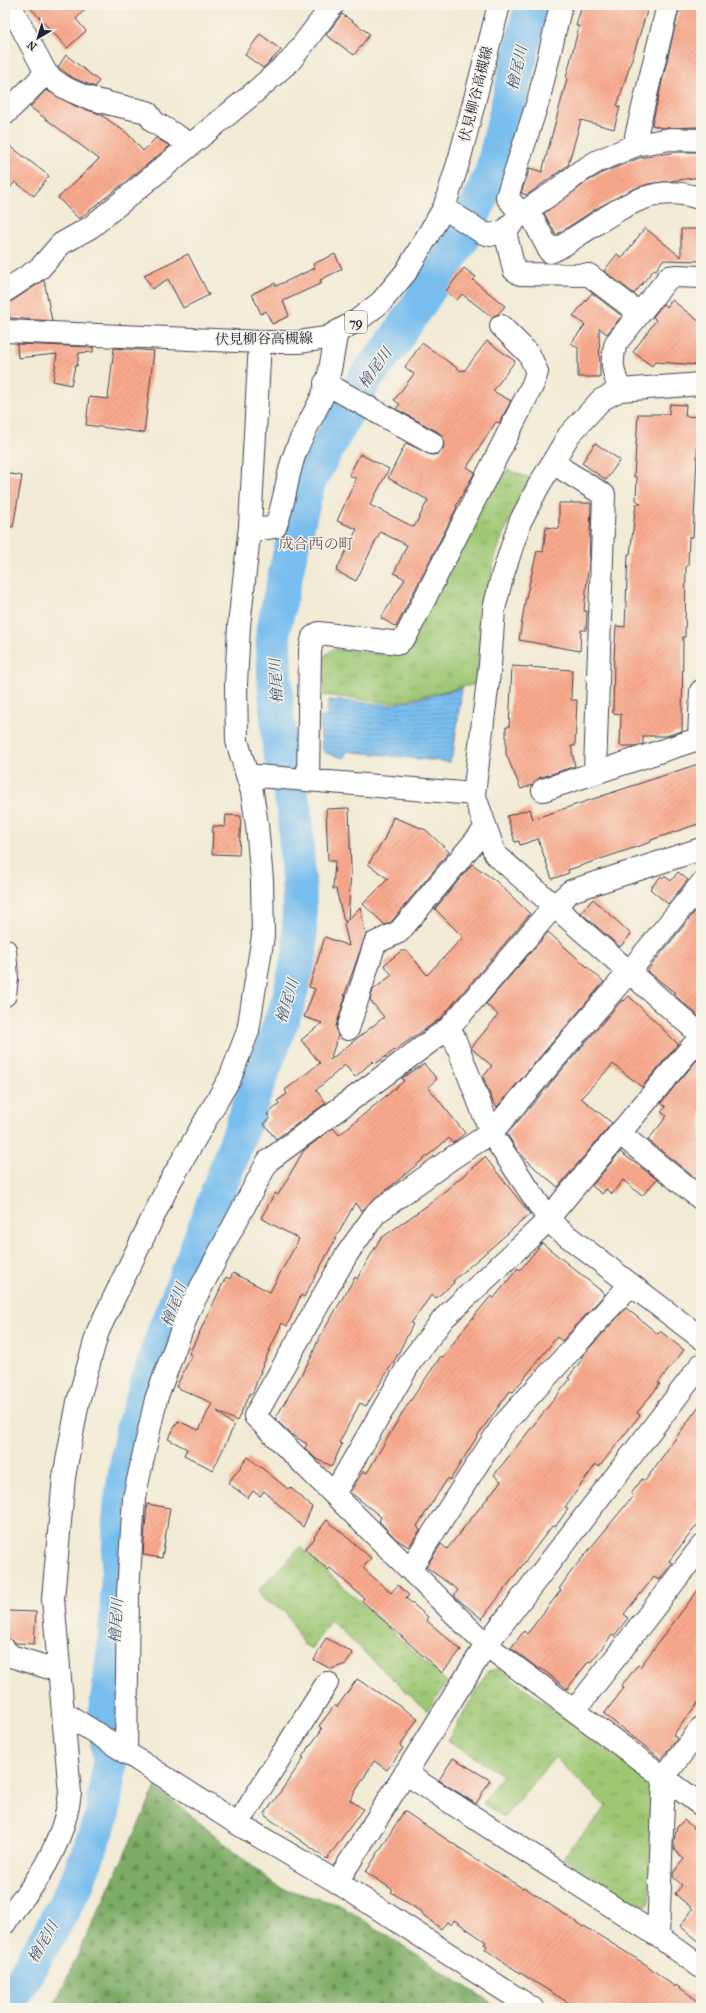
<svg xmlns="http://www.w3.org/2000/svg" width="706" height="2013" font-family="'IM FELL French Canon','Noto Serif JP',serif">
<defs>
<pattern id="forest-firs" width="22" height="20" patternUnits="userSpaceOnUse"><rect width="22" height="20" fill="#7eac65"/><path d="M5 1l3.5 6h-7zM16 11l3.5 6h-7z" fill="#678c54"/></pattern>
<pattern id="park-tufts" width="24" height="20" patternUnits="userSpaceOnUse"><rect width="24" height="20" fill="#9ec773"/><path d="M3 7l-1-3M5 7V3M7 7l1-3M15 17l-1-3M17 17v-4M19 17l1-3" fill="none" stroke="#80a160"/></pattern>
<pattern id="water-rules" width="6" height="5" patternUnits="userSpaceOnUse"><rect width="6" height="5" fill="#77bdee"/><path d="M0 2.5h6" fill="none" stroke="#67a2cd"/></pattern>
<pattern id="building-hatch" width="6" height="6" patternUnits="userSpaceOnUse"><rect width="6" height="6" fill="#f9a98c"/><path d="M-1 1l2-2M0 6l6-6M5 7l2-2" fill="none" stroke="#d5917a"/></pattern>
</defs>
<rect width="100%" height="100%" fill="#f7f3e8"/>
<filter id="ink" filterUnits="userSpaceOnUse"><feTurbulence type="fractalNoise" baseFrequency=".025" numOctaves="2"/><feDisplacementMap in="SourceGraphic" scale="8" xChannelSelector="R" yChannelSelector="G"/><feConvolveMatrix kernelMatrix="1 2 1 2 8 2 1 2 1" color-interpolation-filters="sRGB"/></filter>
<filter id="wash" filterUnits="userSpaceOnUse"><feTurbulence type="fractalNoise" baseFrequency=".012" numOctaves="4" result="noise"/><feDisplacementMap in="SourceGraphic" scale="16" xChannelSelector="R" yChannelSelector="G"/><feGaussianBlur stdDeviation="0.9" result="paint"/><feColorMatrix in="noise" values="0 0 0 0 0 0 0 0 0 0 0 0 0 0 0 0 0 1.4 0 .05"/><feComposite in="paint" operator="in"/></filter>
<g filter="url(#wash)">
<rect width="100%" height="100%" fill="#f1ead4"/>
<path fill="url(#forest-firs)" stroke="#506750" d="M156,1787L278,1887L340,1905L495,2005L494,2008H53Z"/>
<path fill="url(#park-tufts)" stroke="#607457" d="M508,470L530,478C519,502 505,526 497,551C484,594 481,639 476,684L392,703L323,695L324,656L333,649L379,654L404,647L494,475Z
M300,1547L447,1682L427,1711L330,1620L312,1649L303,1644L285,1611L262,1599L259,1590Z
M499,1669L646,1778L651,1787L649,1904L638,1911L563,1857L606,1807L555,1757L504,1817L483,1803L502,1775L448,1740L488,1671Z"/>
<path fill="url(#water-rules)" stroke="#4c7094" d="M462,688L453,755L449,762L347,751L344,758L325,753L322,748L320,717L326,718L329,700L392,705Z"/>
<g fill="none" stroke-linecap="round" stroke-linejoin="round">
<path stroke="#77bdee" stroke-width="35" d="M5,2008L52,1929L77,1882L102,1817L110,1760L105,1721L116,1634L121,1501L132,1432L164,1333L190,1267L288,1003L300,953L299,888L294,807L280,751L275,684L273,631L290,554L308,483L365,378L391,346L462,239L492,173L532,5"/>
</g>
<g id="blocks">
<path fill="url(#building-hatch)" d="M28,5H89L76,19L86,31L67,48Z
M582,5H649L617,106L620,107L614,129L581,120L568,165L527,195L521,193L530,168L542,172L567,79L566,78L579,26H576Z
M680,5H701V127L662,128L652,125Z
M342,14L370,34L354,55L326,35Z
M260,34L281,50L263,68L245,55Z
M66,55L99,81L95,87L73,78L58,67Z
M46,90L75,106L100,114L128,134L143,151L156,138L170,146L79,219L58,198L99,159L30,107Z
M5,142L49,176L34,196L15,182L5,194Z
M677,152H701V177L648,184L631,190L599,207L556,235L544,213L588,181L604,172L639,158Z
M645,228L681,257V229H701V261L663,260L656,270L654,269L634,294L604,271L617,254L622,258Z
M188,254L209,295L183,308L168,279L152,289L144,275Z
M335,254L342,269L320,280L322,283L283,301L289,316L272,324L266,311L261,314L252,294L275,283L276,286L315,268L313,264Z
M464,268L476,277L473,280L505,306L498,314L492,317L462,294L457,300L446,291Z
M44,280L52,321L9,318L6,303L12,301Z
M592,293L622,316L607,334L599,328L600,377H578V348L571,343L585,325L573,316Z
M672,300L701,323V365L655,362L652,366L633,352L656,320L653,317L663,304L667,307Z
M487,341L515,361L493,391L511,401L499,423L496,422L467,467L475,472L456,506L457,507L396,627L381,618L405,579L394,573L407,545L380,532L356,581L336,571L357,529L337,521L356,479L349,475L360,454L389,469L370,505L414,527L428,500L388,478L406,443L432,455L438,454L443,449L444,442L442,436L438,432L396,409L400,404L394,400L414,374L405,367L422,343L461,371L462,370L464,371Z
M17,344L93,347V352L79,353L77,366H75L71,385L53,381L57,354L18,358Z
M114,348L154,351L144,433L86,425L89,397L108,399Z
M670,404L686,405L685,416L699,417L693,537H689L688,566H686L685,637H683L682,731L666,736H643V744L636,746H620L621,714L613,713L614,658L616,626L625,627L628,554H630L636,504H641L636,500L637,477H634L638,414H669Z
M595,443L620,460L606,480L582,463Z
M5,473L22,476L13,527L5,526Z
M559,503H591L589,561L584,611H587L586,630H581L580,651L519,640L525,602L537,551L543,552L546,527L559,529Z
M512,666L572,670L571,700H577L575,746H571L575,766L539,778L532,785L521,789L506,754V727H509Z
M701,763V823L651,840V842L568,870L569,873L552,879L538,839L520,845L519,841L515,842L507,816L530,809L533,819Z
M349,808L351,870L348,920L360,907L366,934L344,996L346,995L336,1026L338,1036L330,1060L384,1017L370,1000L373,990L392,975L384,965L401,951H407L427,975L463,937L435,909L472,864L496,881L530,914L441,1018L375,1064L373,1061L355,1077L345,1065L316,1090L326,1103L276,1139L264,1124L271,1118L267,1114L280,1104L277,1101L287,1094L285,1090L320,1063L301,1040L322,1023L304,1017L315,989L309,987L325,937L349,946L344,924L347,921H344L336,889H333L335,861H328L326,809Z
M226,815L241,816L239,855L212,854L213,826L225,827Z
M393,817L426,830L449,852L391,922L385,925L363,904L388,879L368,864L384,840Z
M678,872L688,880L668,904L650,889L660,877H666L671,881Z
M593,899L631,934L620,947L581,913Z
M701,904V1018L673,994L675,993L647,971Z
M548,932L604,982L497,1107L493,1102L483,1077L492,1066L471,1048L498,1015L486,1004Z
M629,996L678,1044L642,1087L613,1064L581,1098L612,1123L558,1187L537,1170L517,1150L507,1134L622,1000L624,1001Z
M697,1060L701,1063V1183L648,1140L667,1116L661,1112L666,1107L661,1103Z
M424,1064L437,1079L428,1087L465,1133L453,1143L449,1138L361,1211L355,1203L304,1297L301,1295L287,1326L282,1323L260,1371H261L252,1394L250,1393L237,1421L217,1411L234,1426L213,1470L184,1455L187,1449L168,1439L178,1421L199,1430L212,1403L176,1387L192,1355L189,1354L226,1277L230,1279L233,1273L270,1292L299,1239L261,1218L275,1193L278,1195L304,1150L333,1128L339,1135L404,1081L402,1078Z
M620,1152L657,1179L642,1196L623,1180L612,1194L606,1189L602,1194L592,1186Z
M485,1157L530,1214L453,1281L454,1283L436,1298L432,1294L411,1323L413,1324L396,1358L366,1406L360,1403L339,1443L342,1444L332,1466L316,1459L305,1448L307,1444L292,1435L275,1419L311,1358L318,1340L355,1277L357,1279L380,1239L432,1202Z
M542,1243L605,1294L562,1341L557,1337L513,1392L510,1391L480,1432L450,1480L448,1478L417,1526L420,1530L409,1547L396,1539L379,1521L381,1517L350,1492L363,1471L367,1473L402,1413L441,1356L443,1357L466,1326L491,1296L494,1298L518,1268L520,1270Z
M626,1308L658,1334L660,1331L684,1350L658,1383L660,1384L637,1413L640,1415L599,1467L596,1464L565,1507L568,1509L555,1527L552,1526L482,1619L454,1596L458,1590L426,1567L441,1544L447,1549L501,1481L494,1475L570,1379L568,1378L583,1358L581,1357Z
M701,1403V1520L669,1561L672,1563L659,1580L654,1577L624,1614L628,1618L614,1636L612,1635L591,1662L589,1661L567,1689L541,1668L540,1670L511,1648L524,1631L527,1634L561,1590L559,1589L570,1573L633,1496L631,1494L642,1479L645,1481Z
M248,1457L288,1489L290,1487L312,1507L303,1527L264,1491L260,1496L253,1491L248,1498L228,1483Z
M147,1504L170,1508L162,1558L143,1555Z
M327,1520L371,1558L363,1568L391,1593L398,1585L409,1595L406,1598L428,1617L426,1620L461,1650L442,1673L362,1601L364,1598L330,1568L328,1570L305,1549L315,1538L314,1537Z
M701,1586V1699L673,1735L677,1738L661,1759L604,1714L624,1688L621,1686L638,1665L640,1667Z
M7,1611L36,1612L34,1644L16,1643L6,1638Z
M326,1638L353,1653L346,1664L331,1669L314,1660Z
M357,1679L418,1718L400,1746L403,1748L387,1770L374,1761L350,1800L363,1809L327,1859L264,1815L304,1758L302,1757L322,1729L319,1726L335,1705L337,1707Z
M453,1758L490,1780L476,1804L439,1780Z
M404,1811L493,1870L522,1888L524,1887L583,1927L584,1926L645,1964L675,1987L676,1985L701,2003V2008H577L506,1964L485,1949L487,1946L484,1944L486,1942L454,1920L451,1925L447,1922L441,1929L422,1914L423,1913L391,1892L393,1890L366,1872Z
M684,1820L701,1834V1943L680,1926L693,1909L675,1894L682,1885L673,1877V1873L684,1859L674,1850V1840L677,1827Z"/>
</g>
</g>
<g filter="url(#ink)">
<use href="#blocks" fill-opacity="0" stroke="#414052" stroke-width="1"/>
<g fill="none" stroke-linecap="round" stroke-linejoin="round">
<defs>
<path id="minor" d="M46,73C70,99 114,104 147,112L154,122L190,144
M5,114L46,73L10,5
M636,145V136L668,5
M444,208L483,233L490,235L505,231L521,214L554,192L581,171L598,161L636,145L670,139L701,140
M528,209L550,252C560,248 569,242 577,236C616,212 652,180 701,199
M521,214L507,197L539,98L561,5
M505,231L514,270L520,274L589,275L639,313
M5,291L40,268L61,244L91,227L249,97L291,60L333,5
M325,383L432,443
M701,384L620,390L601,400L569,435L538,487L520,522L502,577L494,609L490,665L474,794L495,854L701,1035
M620,390C613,373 610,361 616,343L669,277L677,276L701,277
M555,461L564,470L604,495L595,773
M250,526L262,529L275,527C285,504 286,479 294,456C301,435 313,417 322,397C331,376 332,354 337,332
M699,739L701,691
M247,775L474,794
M308,780L310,651L313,637L319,633L399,643L406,636L533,384L537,372L529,354L501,326
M543,790L701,738
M701,849L571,891L554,906L450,1027L491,1133L547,1217L558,1229L701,1338
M701,884L629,972L491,1133L452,1158L376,1213L347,1254L255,1416L486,1645L701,1805
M5,950L7,978L5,995
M348,1029L375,943L399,932L486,828
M619,1133L701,1199
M334,1494L411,1361L444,1318L541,1227L701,1036
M410,1569L502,1426L630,1285
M5,1650L11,1656L59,1671
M575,1710L701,1547
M63,1712L238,1824L337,1882L532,2008
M126,1753L128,1593L134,1498L156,1399L189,1310L268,1161L450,1027
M405,1773L658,1936L701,1967
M238,1824L327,1683
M337,1882L486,1645L701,1365
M5,1923C12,1910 22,1900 31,1888C50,1861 66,1827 70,1793L53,1599L64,1477L78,1402L98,1331L170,1182L230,1078L248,1031L263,936L262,880L257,825L252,792L237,741L236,684L239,626L250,526L260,342
M658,1936L664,1777L701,1728"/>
<path id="major" d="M5,331L260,342H298L326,338L358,320L381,302L406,272L444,208L460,157L499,5"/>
</defs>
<use href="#minor" stroke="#414052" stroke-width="24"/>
<use href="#major" stroke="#414052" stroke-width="24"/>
<use href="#minor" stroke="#fff" stroke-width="22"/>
<use href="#major" stroke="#fff" stroke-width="22"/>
</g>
</g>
<g text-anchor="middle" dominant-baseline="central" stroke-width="3" stroke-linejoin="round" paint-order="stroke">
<rect fill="#f7f3e8" stroke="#62616f" stroke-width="1" x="345" y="311" width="22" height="22" rx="3"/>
<g font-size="13" font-weight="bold" fill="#22223b">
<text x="356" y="322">79</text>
</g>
<g font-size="14" fill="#22223b" stroke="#f7f3e8">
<text transform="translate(476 94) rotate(-76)">伏見柳谷高槻線</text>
<text transform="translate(264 339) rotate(-1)">伏見柳谷高槻線</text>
</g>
<g font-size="15" font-style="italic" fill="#40587a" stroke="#f7f3e8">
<text transform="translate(517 68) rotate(-77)">檜尾川</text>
<text transform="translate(375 368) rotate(-54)">檜尾川</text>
<text transform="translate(276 681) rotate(-93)">檜尾川</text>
<text transform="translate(287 1001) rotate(-73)">檜尾川</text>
<text transform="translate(174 1305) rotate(-69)">檜尾川</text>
<text transform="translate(116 1621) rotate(-86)">檜尾川</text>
<text transform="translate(43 1942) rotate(-60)">檜尾川</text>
</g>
<g font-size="15" fill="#6d5157" stroke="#f7f3e8">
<text x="316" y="544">成合西の町</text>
</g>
</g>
<rect width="706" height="2013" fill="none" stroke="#f7f3e8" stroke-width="20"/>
<g transform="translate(38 38) rotate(218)" stroke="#f7f3e8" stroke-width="3" paint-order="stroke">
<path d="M0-3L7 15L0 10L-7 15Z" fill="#22223b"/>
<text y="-6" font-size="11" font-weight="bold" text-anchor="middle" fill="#22223b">N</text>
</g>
</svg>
